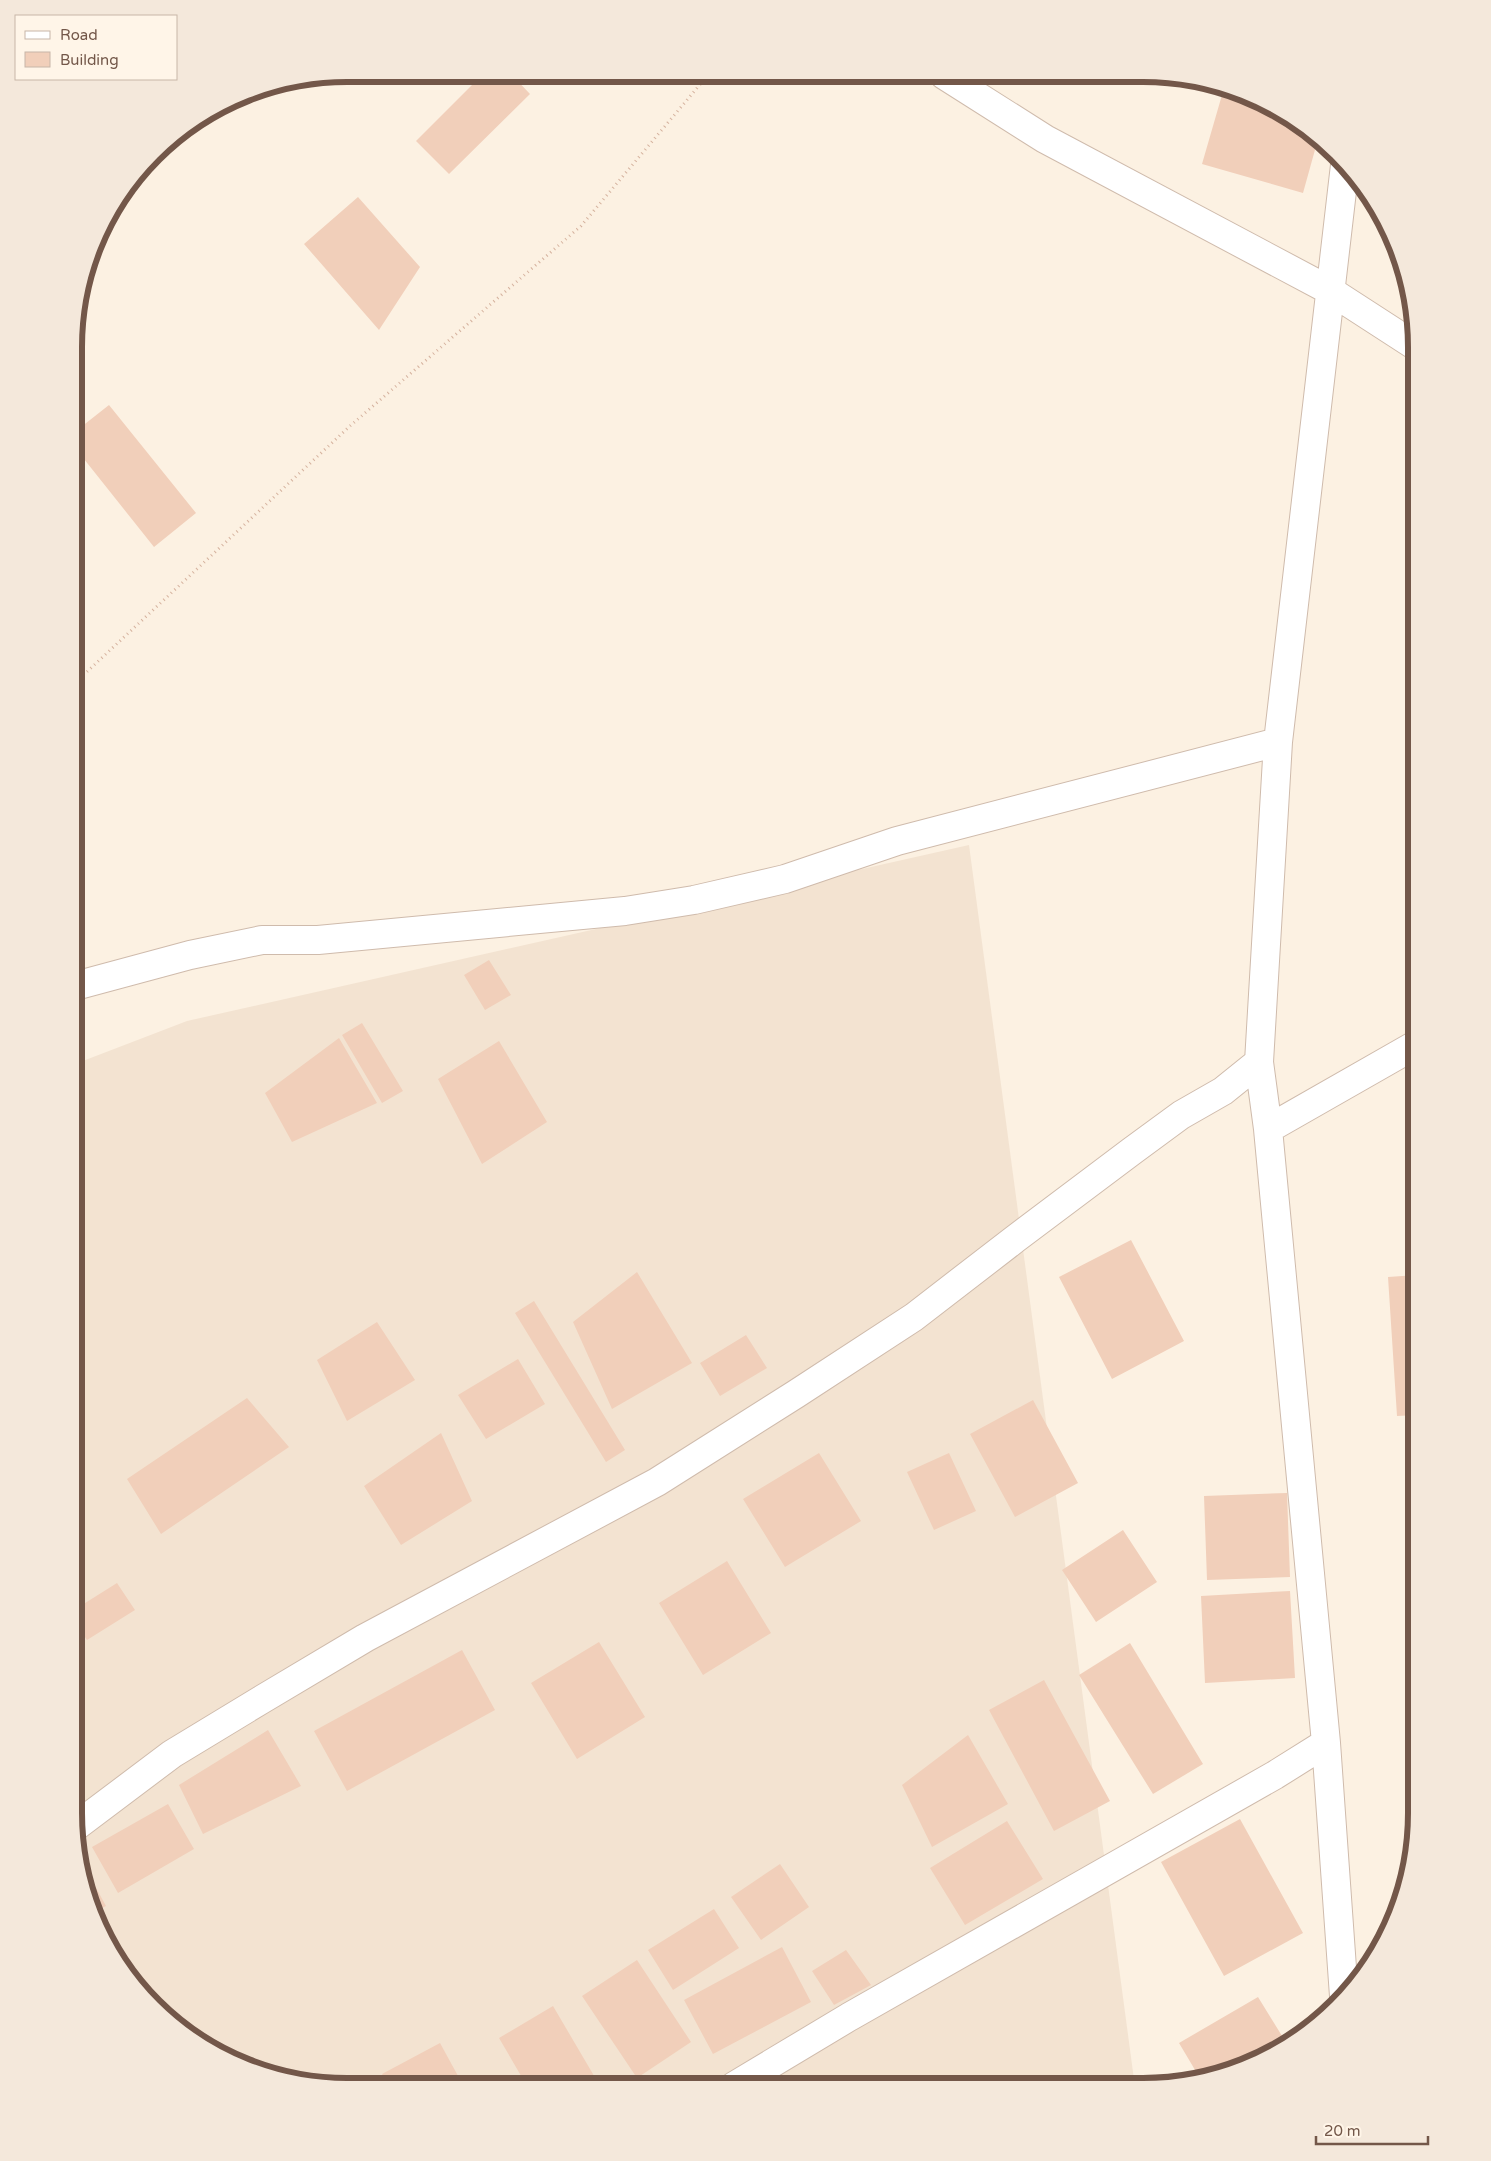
<svg xmlns="http://www.w3.org/2000/svg" width="1491" height="2161" font-family="'Varela Round',sans-serif">
<rect width="100%" height="100%" fill="#fcf1e2"/>
<path fill="#f3e3d1" d="M969,845L1135,2087L312,2085L259,2073L195,2041L142,1994L102,1934L79,1867L74,1813L75,1064L187,1021Z"/>
<path fill="#f1cfba" d="M483,74H511L530,94L449,174L416,141Z
M1224,88L1248,94L1310,130L1318,139L1303,193L1202,164Z
M358,197L420,267L379,330L304,244Z
M109,405L196,513L154,547L76,449V431Z
M489,960L511,995L485,1010L464,975Z
M362,1023L403,1091L382,1103L342,1035Z
M339,1038L377,1103L292,1142L265,1093Z
M499,1041L547,1122L482,1164L438,1079Z
M1131,1240L1184,1341L1112,1379L1059,1277Z
M637,1272L692,1363L612,1409L573,1322Z
M1417,1275V1415L1397,1416L1388,1277Z
M534,1301L625,1450L606,1462L515,1313Z
M377,1322L415,1380L347,1421L317,1360Z
M746,1335L767,1368L720,1396L700,1363Z
M518,1359L545,1404L486,1439L458,1395Z
M247,1398L289,1447L161,1534L127,1479Z
M1033,1400L1078,1483L1015,1517L970,1434Z
M441,1433L472,1501L401,1545L364,1486Z
M819,1453L861,1521L785,1567L743,1499Z
M949,1453L976,1511L934,1530L907,1472Z
M1287,1493L1290,1577L1207,1580L1204,1496Z
M1123,1530L1157,1582L1096,1622L1062,1570Z
M727,1561L771,1633L703,1675L659,1603Z
M117,1583L135,1610L87,1640L74,1621V1610Z
M1290,1591L1295,1678L1205,1683L1201,1596Z
M599,1642L645,1717L577,1759L531,1683Z
M1130,1643L1203,1764L1153,1794L1079,1675Z
M462,1650L495,1710L347,1791L314,1731Z
M1044,1680L1110,1801L1054,1831L989,1710Z
M268,1730L301,1786L203,1834L179,1785Z
M968,1735L1008,1804L932,1847L902,1785Z
M168,1804L194,1849L118,1893L92,1847Z
M1240,1819L1303,1933L1224,1976L1161,1862Z
M1007,1821L1043,1879L965,1925L930,1868Z
M780,1864L809,1907L761,1940L731,1897Z
M89,1875L106,1906L94,1912L83,1878Z
M714,1909L739,1948L673,1990L648,1950Z
M782,1947L811,2002L713,2054L684,2000Z
M846,1950L871,1985L834,2005L812,1971Z
M637,1960L691,2042L637,2078L582,1996Z
M1258,1997L1287,2044L1264,2059L1214,2078L1201,2080L1179,2043Z
M553,2006L600,2086H527L499,2038Z
M440,2043L463,2085H388L382,2074Z"/>
<g fill="none" stroke-linecap="round" stroke-linejoin="round">
<defs>
<path id="minor" d="M944,75L1045,139L1329,290L1417,347
M75,986L190,955L262,940H318L625,911L694,900L785,879L897,841L1278,742
M1268,1129L1417,1044
M75,1827L172,1754L261,1700L365,1638L657,1482L796,1394L914,1317L1015,1239L1132,1151L1181,1115L1223,1091L1259,1062
M1344,1996L1326,1743L1268,1129L1259,1062L1278,742L1345,165
M734,2086L849,2017L1275,1775L1326,1743"/>
</defs>
<use href="#minor" stroke="#cfbbac" stroke-width="30"/>
<path stroke="#d5b29e" stroke-width="3" stroke-dasharray="1 4" stroke-linecap="butt" d="M76,682L350,426L581,226L708,75"/>
<use href="#minor" stroke="#fff" stroke-width="28"/>
</g>
<path d="M0 0H1491V2161H0ZM347 82H1143A265 265 0 0 1 1408 347V1813A265 265 0 0 1 1143 2078H347A265 265 0 0 1 82 1813V347A265 265 0 0 1 347 82Z" fill="#f4e8db" fill-rule="evenodd"/>
<path fill="none" stroke="#735749" stroke-width="6" d="M347 82H1143A265 265 0 0 1 1408 347V1813A265 265 0 0 1 1143 2078H347A265 265 0 0 1 82 1813V347A265 265 0 0 1 347 82Z"/>
<rect x="15" y="15" width="162" height="65" fill="#fff5e8" stroke="#c7b6a8"/>
<rect x="25" y="31" width="25" height="8" fill="#ffffff" stroke="#c7b6a8"/>
<text x="60" y="40" font-size="15" fill="#735749">Road</text>
<rect x="25" y="52" width="25" height="15" fill="#f1cfba" stroke="#c7b6a8"/>
<text x="60" y="65" font-size="15" fill="#735749">Building</text>
<path d="M1316 2136v8h112v-8" fill="none" stroke="#735749" stroke-width="2.5"/>
<text x="1324" y="2136" font-size="15" fill="#735749" stroke="#fff5e8" stroke-width="4" paint-order="stroke">20 m</text>
</svg>
